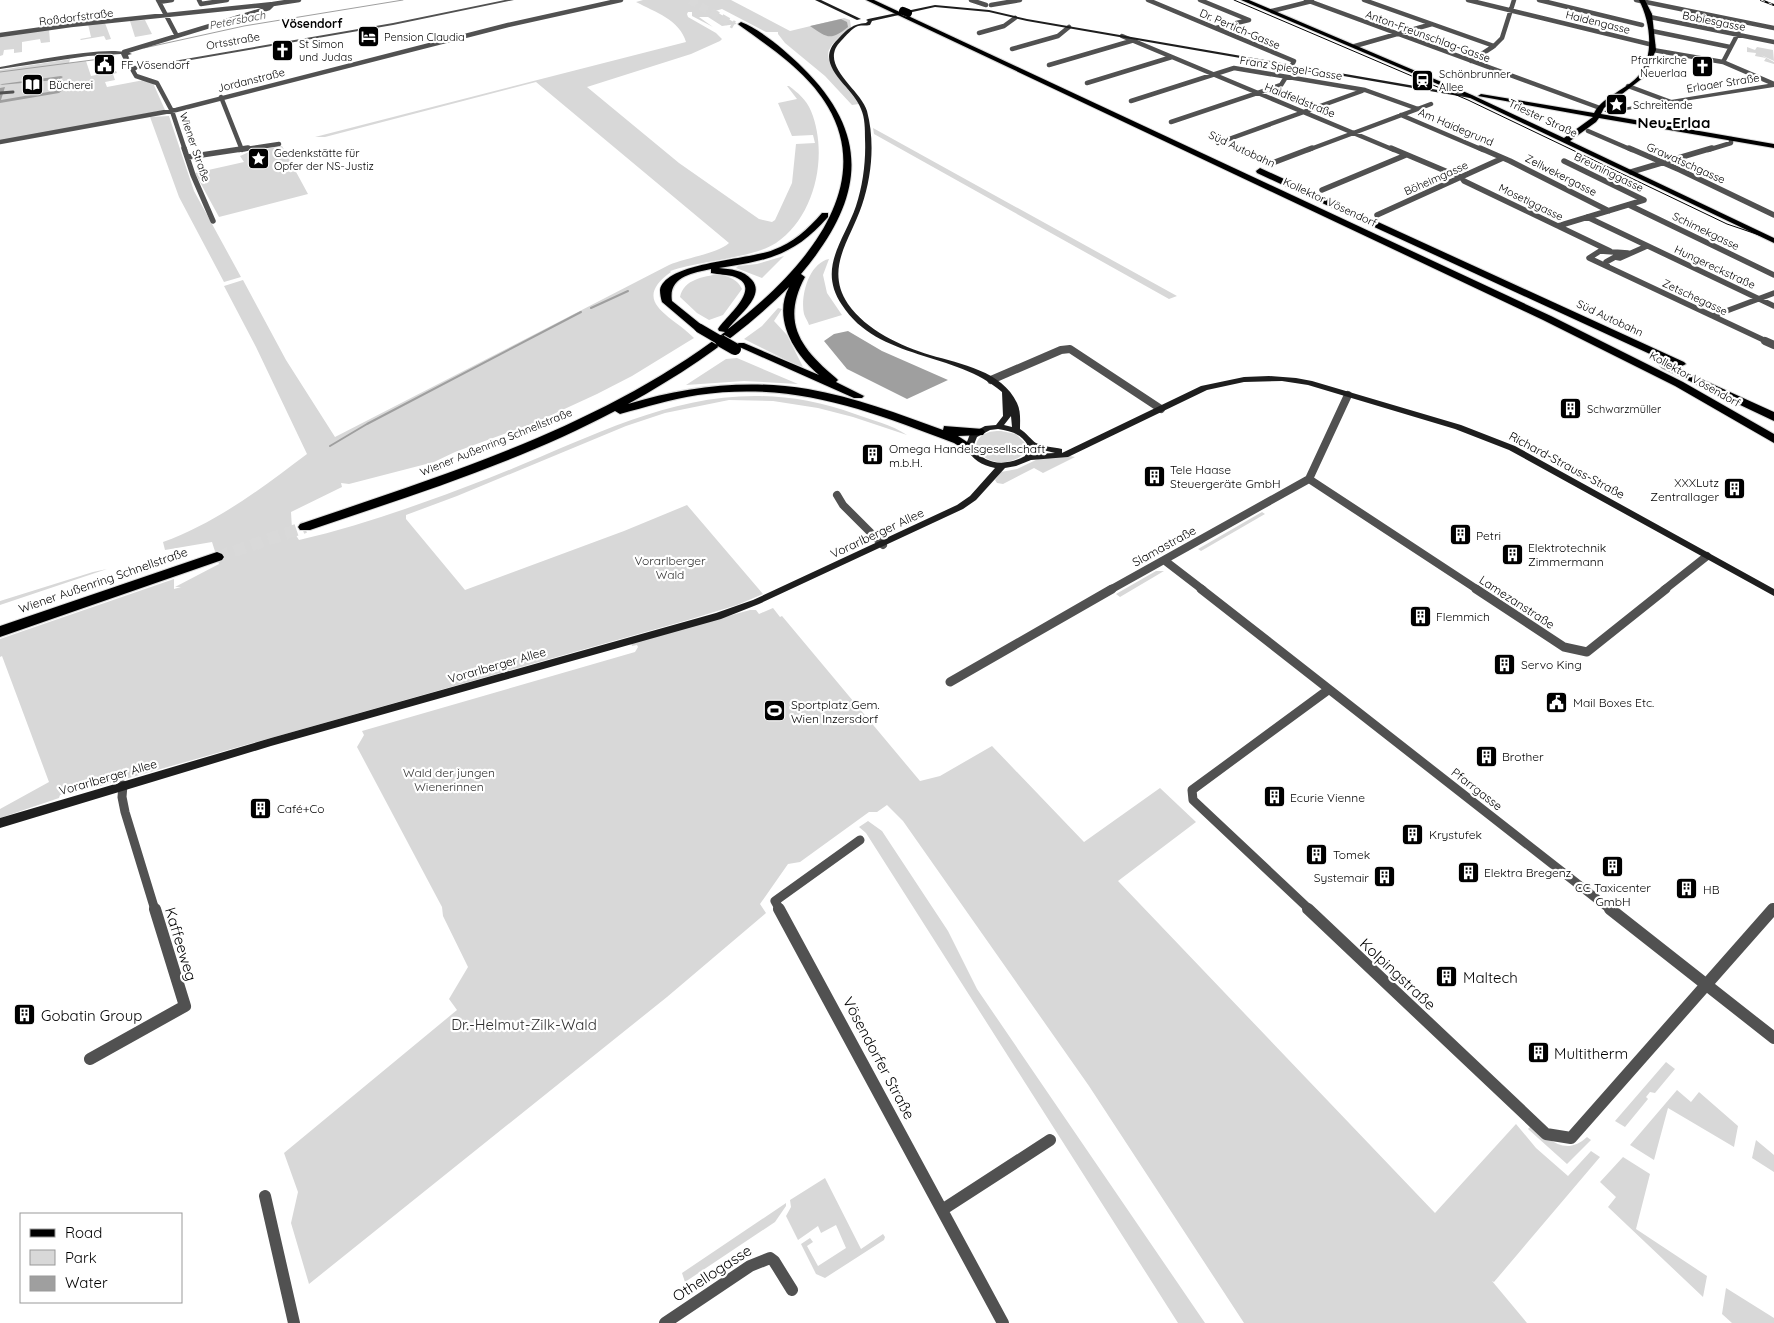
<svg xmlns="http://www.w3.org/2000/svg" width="1774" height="1323" font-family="Quicksand,sans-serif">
<rect width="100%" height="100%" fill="#fff"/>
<path fill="#d8d8d8" d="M643,0H731L790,31L844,18L850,20L851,28C843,34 833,41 829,50C823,64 851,91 859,104L852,105L825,76L785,43L778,34V32H766L722,9L715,11L737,24L722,26L708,17H699L713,27L692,16V12H688L687,14L688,17L716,33L722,39L720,41L691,54L587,87L679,163L759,219L772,222L775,220L792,183L796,144L815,143L813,135L792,136L778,103L797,99L787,86H789C798,93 806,99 811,111C829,155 815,217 776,243C753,258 699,261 670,271L671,272C629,302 673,316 694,338L632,376L597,394L534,423L455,452L434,462L349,484L341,483L342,487L291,512L292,529L299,540C364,525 427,502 489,478C614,429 716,364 855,414C872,420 892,425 907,435L853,417L818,408L773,401L729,400L665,413L626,426L457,496L406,515V519L465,590L624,531L687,505L763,594L737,605L688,620L97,787V784L60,795L59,798L0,818V809L49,782L2,656L0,657V639L174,579V589L181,587H175L219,564L212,542L165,550L163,542C216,523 262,488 307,454L256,347L224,286L243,280L286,360L335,437L669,265C685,258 719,253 729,243L536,82L325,137H315L686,42C680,20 655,12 636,2Z
M145,20L152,34L135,37L130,21Z
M105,23L111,39L106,40L104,36L81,40L80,39L91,37L88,24Z
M49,29L50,42L41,43L40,39L22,42V52L14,53V49L4,50L3,55L0,56V35Z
M1747,47L1755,50L1757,47L1773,50L1774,61L1761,55L1774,62V64L1764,61L1766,58L1755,56L1756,53L1747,52Z
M70,59L69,63L86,61L91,76L116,71L117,73L113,74L115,80L105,82L107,87L144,80L153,83L165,110L0,141V70Z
M169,116L194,191L241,277L224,282L179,197L150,117Z
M873,128L1177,296L1169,299L874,134Z
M282,146L308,194L219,217L195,173L244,162L240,156L249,152Z
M784,256L762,278L736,268L738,266L757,264Z
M829,259L823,275L827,293L842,315L809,325C808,321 805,318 804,314C800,296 809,263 829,259Z
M719,274C730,277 737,279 742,289L723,315L709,320L697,313L680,297C684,279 703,277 719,274Z
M778,308L782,309L774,321L787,335L803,367L794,364L744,339L762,326Z
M737,358L798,384L744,381L686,385L726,359Z
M1001,431L1016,434L1025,443V452C1013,467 983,466 976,446C978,433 990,431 1001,431Z
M1070,456L1075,457L1043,473L1034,468L1003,484L997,483L995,480L1001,472L1017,469L1038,459Z
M1262,512L1265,514L1201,551L1198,549Z
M107,569L0,605V601L93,572Z
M1156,571H1164L1120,597L1116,594Z
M773,608L780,617L782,616L920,781L940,776L992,746L1084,842L1160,788L1196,822L1118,881L1435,1213L1516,1124L1536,1148L1568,1176L1591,1151L1600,1157L1494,1282L1492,1281L1527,1323H1244L1089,1086L903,821L887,805L877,812H869L800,862L788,864L760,904L766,913L667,997L309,1284L291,1223L298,1192L284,1153L457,1010L449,999L468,967L443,916L442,907L357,747L364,735L362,731L635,652L638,647L637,645L632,646L631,643L750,610H756L759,614Z
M868,821L882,831L948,931L977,989L1205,1323H1178L866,833L859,827Z
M1666,1062L1675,1069L1655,1093L1650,1092L1646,1097L1648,1099L1625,1127L1615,1121Z
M1677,1090L1691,1102L1699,1092L1738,1126L1734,1147L1668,1108L1654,1160L1630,1145Z
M1530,1127C1549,1137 1564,1158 1587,1137L1591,1140L1567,1164L1528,1129Z
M1756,1140L1774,1155V1172L1752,1158Z
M1623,1157L1650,1174L1636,1229L1707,1276L1703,1297L1608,1207L1616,1197L1600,1182Z
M825,1178L861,1249L883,1234L885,1237L884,1240L825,1278L816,1274L801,1244L810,1238L813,1242L807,1246L818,1266L846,1248L836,1225L821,1233L818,1226L798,1240L786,1216L791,1207L790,1200Z
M786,1203V1206L775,1222L685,1282L682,1273Z
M1726,1288L1774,1318V1323H1732L1722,1314Z"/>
<path fill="#9f9f9f" d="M841,19L847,22L848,27C831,41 827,38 810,26Z
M61,76L63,77L60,79L58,86L63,90L59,93L0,103V88L5,87L1,100L54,91V82L56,80L0,85L2,84Z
M848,331L882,351L948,380L907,399L847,369L824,341L834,334Z"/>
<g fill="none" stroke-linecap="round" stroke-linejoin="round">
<path stroke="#9f9f9f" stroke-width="1" d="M144,48L244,26L403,0
M0,72L108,58"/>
<path stroke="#9f9f9f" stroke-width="2" d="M591,308L628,291
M330,446L367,424L581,312"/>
<path stroke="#d9d9d9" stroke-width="8" stroke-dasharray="8 4" stroke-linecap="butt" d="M690,0L734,25"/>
<path stroke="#d9d9d9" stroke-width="12" stroke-dasharray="12 6" stroke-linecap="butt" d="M217,557L305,527"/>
<defs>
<path id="primary" d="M1241,0H1249L1472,95L1564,138L1593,117L1478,96L1481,94L1594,113C1604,95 1627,90 1639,75C1655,55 1650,21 1639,0H1645L1652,14L1656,50L1644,77L1604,108L1601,114L1774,144V148L1599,118L1596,122L1570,141L1774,238V243L1468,97Z"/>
<path id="motorway" d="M866,0H874L1551,316L1683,382L1774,434V443L1675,386L1543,320Z
M741,22C760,29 787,52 802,67C874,137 862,202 801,274L805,277C781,322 800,348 836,378L838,380L836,382L864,396L862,398H854L735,345L736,343H744L819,375C795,355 772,319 789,287C742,334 686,372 628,404C686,386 748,379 808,389C854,397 899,414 943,430L944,426L983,429L985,432L983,435L958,436L975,447L973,450H965L954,443C867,410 793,381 698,395C671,399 646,407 620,414L615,411C519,462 413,495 310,530H300L298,527L300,524C447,474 600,427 725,332L719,331L718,329C726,316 763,288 735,277C727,274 719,275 711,273V269C692,273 668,277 672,301L703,326L704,328L699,331L695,330L662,302C661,299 660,294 660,290C665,262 749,260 773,250C793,243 808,229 822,213H828V217C795,255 767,261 719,268C730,269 744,270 752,280C766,296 737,316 728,329C792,280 879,194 828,107C808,72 771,48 739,25L738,24Z
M1260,168L1684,362L1686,364L1680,367L1676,366L1257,173L1256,171Z
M1666,363L1774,412V421L1662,368L1660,366L1662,364Z
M217,552L222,554L224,557L222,560L0,637V626Z"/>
</defs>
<use href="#primary" stroke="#dbdbdb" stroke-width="2"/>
<use href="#motorway" stroke="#dbdbdb" stroke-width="2"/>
<path stroke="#515151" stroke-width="3" d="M0,93L13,92"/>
<path stroke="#515151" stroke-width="4.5" d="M158,0L177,36
M199,0L201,4L227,0
M971,0L986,5
M1148,0L1294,61L1292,65
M1200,0L1249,20
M1306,0L1600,108
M1364,0L1494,46
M1468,0L1653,45
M1539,0L1642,25
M1636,0L1774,28
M159,2L172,0
M991,5L1020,0
M1272,11L1312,1
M1650,17L1774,42
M1216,28L1249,20
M1652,31L1730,47
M979,33L1004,26L1015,18
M0,35L71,25L273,4
M1122,36L1394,150
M1355,46L1432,24
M1012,49L1058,36L1069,27
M1653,50L1723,62L1774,84
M124,52L269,8L273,4L299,0
M1471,61L1494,46L1502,38L1514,0
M1723,62L1744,22
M1049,65L1131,41
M135,68L132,69L136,76L157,83L172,111L185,150
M1087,83L1172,57
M1628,86L1671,102
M221,97L242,150
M1131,101L1234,68L1365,90L1418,109
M1401,115L1483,150
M1171,122L1281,85L1286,77
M1588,131L1632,150
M0,142L176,110L508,25L621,0
M1218,143L1362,91
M239,150L279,144
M1308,150L1431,104
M1708,150L1731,143V139"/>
<path stroke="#515151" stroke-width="5.5" d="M184,148L193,175L213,221
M1391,148L1462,178L1464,181L1610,251
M1480,148L1510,161L1609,211
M1629,148L1680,170L1774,215
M188,157L248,148
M1564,161L1644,200
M1270,164L1312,148
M1631,172L1712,148
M1322,190L1406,155
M1629,205L1774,275
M1377,215L1503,158
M1587,217L1774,306
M1558,226L1644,200
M1628,253L1600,251L1589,258L1768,342
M1608,267L1606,262L1615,257L1620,258L1647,246
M1713,316L1774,293"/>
<path stroke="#515151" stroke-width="8" d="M1765,341L1774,345
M991,380L1061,350L1070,349L1161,409
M1309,479L1478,590
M837,495L843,505L883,545
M1164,560L1203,590
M1110,590L1309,479L1348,395
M1664,590L1707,556"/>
<path stroke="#515151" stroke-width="9" d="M1201,589L1611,910
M1476,589L1564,647L1587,652L1666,589
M950,682L1112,589
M123,785L122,797L125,812L155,910
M780,910L775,901L860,840
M1310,910L1193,800L1192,790L1328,690
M1772,910L1774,908"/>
<path stroke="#515151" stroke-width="12" d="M779,909L1003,1323
M1308,909L1546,1134L1571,1138L1773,909
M1610,909L1774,1038
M90,1059L185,1006L155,909
M265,1196L294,1323
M942,1210L1050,1140
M665,1323L750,1266L770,1258L774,1261L792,1290"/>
<path fill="#515151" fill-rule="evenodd" d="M505,0H514L393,25L139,69H128L121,54L88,56L0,69V67C27,62 112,44 132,54L128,55L132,67H139L393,23Z
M1774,83V87L1607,113L1604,111Z"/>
<path fill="#1e1e1e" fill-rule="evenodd" d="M815,0H821L861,19L857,20Z
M935,5L989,10L1027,19L1473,96L1470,98L1027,21L989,12L935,7L872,21L870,25C866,26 862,25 858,26C852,28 846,36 841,41C817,65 861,89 867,111C875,141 872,176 862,205C851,239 824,268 848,304C866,330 901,346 930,355C961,364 1002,371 1017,403C1021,411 1020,421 1020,429C1027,433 1031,440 1036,443C1044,447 1053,447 1062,449V453L1064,452L1201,386L1244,377L1269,376L1296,378L1312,381L1461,425L1515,446L1774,589V596L1509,450L1455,429L1308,385L1282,381L1244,382L1207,390L1068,457L1031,460L1016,466L1005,468L976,500L963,509L759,604L721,619L271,746L0,828V818L271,738L716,613L753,600L957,505L970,496L995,468C981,465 973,460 965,447L970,434L985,426L996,425L1003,416L1002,392C956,351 878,361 842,305C817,268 844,241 856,206C863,185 866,161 865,139C865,129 865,118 861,109C853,86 811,65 838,39C847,29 853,24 866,23L868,21L866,20L868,19ZM1010,405L1012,427L1004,425L1011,416ZM998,429C1011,431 1022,434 1028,446L1025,456C1007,466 985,466 973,447L977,437L990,430ZM1035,448L1055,453L1034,454Z"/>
<use href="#primary" fill="#000" fill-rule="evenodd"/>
<use href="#motorway" fill="#000" fill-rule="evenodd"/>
<path stroke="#000" stroke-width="1" d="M1234,0L1468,100L1727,224L1774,240"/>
<defs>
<path id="rail" d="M1761,0L1774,5"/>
</defs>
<use href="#rail" stroke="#000" stroke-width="2"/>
<use href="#rail" stroke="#fff" stroke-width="1" stroke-dasharray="4" stroke-linecap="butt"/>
<defs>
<path id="motorway-bridge-far2" d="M903,11L908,13"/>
<path id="motorway-bridge-far1" d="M699,328L723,342"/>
<path id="motorway-bridge" d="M721,341L735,349"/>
</defs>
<use href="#motorway-bridge-far2" stroke="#dbdbdb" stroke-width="8" stroke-linecap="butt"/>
<use href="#motorway-bridge-far1" stroke="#dbdbdb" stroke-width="11" stroke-linecap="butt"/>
<use href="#motorway-bridge" stroke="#dbdbdb" stroke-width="14" stroke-linecap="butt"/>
<use href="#motorway-bridge-far2" stroke="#000" stroke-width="8"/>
<use href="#motorway-bridge-far1" stroke="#000" stroke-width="9"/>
<use href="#motorway-bridge" stroke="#000" stroke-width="12"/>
</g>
<defs>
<symbol id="hotel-square" viewBox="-11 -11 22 22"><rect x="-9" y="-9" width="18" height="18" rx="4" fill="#000" stroke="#fff"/><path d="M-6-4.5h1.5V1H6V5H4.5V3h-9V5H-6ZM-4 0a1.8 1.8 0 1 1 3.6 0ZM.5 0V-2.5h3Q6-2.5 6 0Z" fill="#fff"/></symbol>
<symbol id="church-square" viewBox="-11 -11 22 22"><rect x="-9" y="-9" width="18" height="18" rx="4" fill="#000" stroke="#fff"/><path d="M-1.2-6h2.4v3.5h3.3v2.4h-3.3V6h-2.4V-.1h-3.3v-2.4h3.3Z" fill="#fff"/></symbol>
<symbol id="civic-square" viewBox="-11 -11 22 22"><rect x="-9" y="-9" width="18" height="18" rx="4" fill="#000" stroke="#fff"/><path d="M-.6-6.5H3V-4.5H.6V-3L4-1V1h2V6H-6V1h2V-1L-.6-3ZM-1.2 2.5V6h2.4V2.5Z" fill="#fff"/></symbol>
<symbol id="station-square" viewBox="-11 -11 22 22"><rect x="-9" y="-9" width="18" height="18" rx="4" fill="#000" stroke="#fff"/><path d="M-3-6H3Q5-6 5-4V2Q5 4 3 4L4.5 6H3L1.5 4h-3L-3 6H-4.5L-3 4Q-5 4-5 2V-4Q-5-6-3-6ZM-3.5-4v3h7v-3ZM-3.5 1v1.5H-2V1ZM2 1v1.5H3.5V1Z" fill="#fff"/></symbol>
<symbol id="library-square" viewBox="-11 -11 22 22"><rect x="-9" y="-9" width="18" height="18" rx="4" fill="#000" stroke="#fff"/><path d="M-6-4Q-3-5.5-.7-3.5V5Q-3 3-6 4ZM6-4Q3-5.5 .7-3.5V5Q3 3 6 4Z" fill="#fff"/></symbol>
<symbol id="sight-square" viewBox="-11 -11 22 22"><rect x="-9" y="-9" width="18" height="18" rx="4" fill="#000" stroke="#fff"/><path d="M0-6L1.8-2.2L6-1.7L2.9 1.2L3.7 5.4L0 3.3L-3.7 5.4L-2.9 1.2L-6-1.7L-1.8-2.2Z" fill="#fff"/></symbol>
<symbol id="building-square" viewBox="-11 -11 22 22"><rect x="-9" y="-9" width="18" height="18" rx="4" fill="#000" stroke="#fff"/><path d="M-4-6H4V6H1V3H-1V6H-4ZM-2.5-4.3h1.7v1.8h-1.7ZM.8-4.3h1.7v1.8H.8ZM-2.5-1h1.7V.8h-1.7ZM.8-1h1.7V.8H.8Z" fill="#fff"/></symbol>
<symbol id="stadium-square" viewBox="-11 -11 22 22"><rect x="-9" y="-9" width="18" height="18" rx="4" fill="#000" stroke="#fff"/><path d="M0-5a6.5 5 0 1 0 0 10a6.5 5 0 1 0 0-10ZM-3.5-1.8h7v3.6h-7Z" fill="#fff"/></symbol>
</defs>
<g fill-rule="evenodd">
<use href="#hotel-square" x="356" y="24" width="25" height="25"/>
<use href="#church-square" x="270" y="38" width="25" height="25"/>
<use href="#civic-square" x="92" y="52" width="25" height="25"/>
<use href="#church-square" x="1690" y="54" width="25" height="25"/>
<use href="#station-square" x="1410" y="68" width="25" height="25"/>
<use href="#library-square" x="20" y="72" width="25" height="25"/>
<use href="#sight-square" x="1604" y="92" width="25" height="25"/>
<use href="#sight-square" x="246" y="146" width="25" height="25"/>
<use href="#building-square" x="1558" y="396" width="25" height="25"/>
<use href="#building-square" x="860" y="442" width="25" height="25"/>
<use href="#building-square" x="1142" y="464" width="25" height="25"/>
<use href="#building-square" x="1722" y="476" width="25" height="25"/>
<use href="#building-square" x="1448" y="522" width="25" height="25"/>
<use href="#building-square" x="1500" y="542" width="25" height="25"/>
<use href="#building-square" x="1408" y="604" width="25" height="25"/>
<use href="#building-square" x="1492" y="652" width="25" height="25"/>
<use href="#civic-square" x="1544" y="690" width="25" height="25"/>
<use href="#stadium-square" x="762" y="698" width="25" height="25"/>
<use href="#building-square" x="1474" y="744" width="25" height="25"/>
<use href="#building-square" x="1262" y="784" width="25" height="25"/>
<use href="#building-square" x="248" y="796" width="25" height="25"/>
<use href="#building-square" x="1400" y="822" width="25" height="25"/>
<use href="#building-square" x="1304" y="842" width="25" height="25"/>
<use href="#building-square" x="1600" y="854" width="25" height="25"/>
<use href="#building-square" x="1456" y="860" width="25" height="25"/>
<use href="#building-square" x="1372" y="864" width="25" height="25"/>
<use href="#building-square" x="1674" y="876" width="25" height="25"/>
<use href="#building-square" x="1434" y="964" width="25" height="25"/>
<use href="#building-square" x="12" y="1002" width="25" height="25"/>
<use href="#building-square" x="1526" y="1040" width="25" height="25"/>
</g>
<g text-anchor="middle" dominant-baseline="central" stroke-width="4.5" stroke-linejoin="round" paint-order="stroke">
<g font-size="11" fill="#000" stroke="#fff">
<text transform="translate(76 17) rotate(-7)">Roßdorfstraße</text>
<text transform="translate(1714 21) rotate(11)">Bobiesgasse</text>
<text transform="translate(1598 22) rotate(14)">Haidengasse</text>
<text transform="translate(1240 29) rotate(23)">Dr. Pertich-Gasse</text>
<text transform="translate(1428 36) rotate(20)">Anton-Freunschlag-Gasse</text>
<text transform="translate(233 41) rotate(-10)">Ortsstraße</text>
<text transform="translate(1291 68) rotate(9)">Franz Spiegel-Gasse</text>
<text transform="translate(251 80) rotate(-14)">Jordanstraße</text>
<text transform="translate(1723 83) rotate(-9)">Erlaaer Straße</text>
<text transform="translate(1300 100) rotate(22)">Haidfeldstraße</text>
<text transform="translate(1543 118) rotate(25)">Triester Straße</text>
<text transform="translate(1456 127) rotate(23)">Am Haidegrund</text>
<text transform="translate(195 147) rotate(71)">Wiener Straße</text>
<text transform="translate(1242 149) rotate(25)">Süd Autobahn</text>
<text transform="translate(1686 163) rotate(24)">Grawatschgasse</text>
<text transform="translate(1609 172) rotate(26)">Breuninggasse</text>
<text transform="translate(1561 175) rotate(27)">Zellwekergasse</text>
<text transform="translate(1436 178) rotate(-24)">Böheimgasse</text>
<text transform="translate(1330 202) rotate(25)">Kollektor Vösendorf</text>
<text transform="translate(1531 202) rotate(26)">Mosetiggasse</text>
<text transform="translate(1706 231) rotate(26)">Schimekgasse</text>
<text transform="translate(1715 267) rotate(25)">Hungereckstraße</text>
<text transform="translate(1695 297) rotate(25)">Zetschegasse</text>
<text transform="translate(1610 318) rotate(25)">Süd Autobahn</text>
<text transform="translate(1695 379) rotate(29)">Kollektor Vösendorf</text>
<text transform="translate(496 442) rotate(-22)">Wiener Außenring Schnellstraße</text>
</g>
<g font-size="11" font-style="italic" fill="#404040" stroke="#fff">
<text transform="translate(237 20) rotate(-11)">Petersbach</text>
</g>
<g font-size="11" fill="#000" stroke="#fff" text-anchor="start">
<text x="384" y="37">Pension Claudia</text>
<text x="299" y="44">St Simon<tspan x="299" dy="13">und Judas</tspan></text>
<text x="1687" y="60" text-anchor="end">Pfarrkirche<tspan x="1687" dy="13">Neuerlaa</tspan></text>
<text x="121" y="65">FF Vösendorf</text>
<text x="1439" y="74">Schönbrunner<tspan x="1439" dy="13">Allee</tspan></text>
<text x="49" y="85">Bücherei</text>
<text x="1633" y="105">Schreitende</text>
<text x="274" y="153">Gedenkstätte für<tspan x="274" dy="13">Opfer der NS-Justiz</tspan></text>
<text x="1587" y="409">Schwarzmüller</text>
</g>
<g font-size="12" font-weight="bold" fill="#000" stroke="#fff">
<text x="312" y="23">Vösendorf</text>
</g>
<g font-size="12" fill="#000" stroke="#fff" text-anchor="start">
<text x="889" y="448">Omega Handelsgesellschaft<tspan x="889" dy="14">m.b.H.</tspan></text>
<text x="1170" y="469">Tele Haase<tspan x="1170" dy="14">Steuergeräte GmbH</tspan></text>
<text x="1719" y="482" text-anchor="end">XXXLutz<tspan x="1719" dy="14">Zentrallager</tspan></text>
<text x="1476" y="535">Petri</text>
<text x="1528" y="547">Elektrotechnik<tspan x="1528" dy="14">Zimmermann</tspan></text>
<text x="1436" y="616">Flemmich</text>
<text x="1521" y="664">Servo King</text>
<text x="1573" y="702">Mail Boxes Etc.</text>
<text x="791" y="704">Sportplatz Gem.<tspan x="791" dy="14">Wien Inzersdorf</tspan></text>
<text x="1502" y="756">Brother</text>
<text x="1290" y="797">Ecurie Vienne</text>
<text x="277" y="808">Café+Co</text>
<text x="1429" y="834">Krystufek</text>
<text x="1333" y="854">Tomek</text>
<text x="1484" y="872">Elektra Bregenz</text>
<text x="1369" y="877" text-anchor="end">Systemair</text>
<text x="1613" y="887" text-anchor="middle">CC Taxicenter<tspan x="1613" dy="14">GmbH</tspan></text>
<text x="1703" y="889">HB</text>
</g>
<g font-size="12" fill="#000" stroke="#fff">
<text transform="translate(1567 465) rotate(28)">Richard-Strauss-Straße</text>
<text transform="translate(877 533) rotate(-25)">Vorarlberger Allee</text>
<text transform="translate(1164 546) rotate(-29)">Slamastraße</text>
<text transform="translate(103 580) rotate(-19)">Wiener Außenring Schnellstraße</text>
<text transform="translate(1517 602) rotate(33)">Lamezanstraße</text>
<text transform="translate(497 665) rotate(-16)">Vorarlberger Allee</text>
<text transform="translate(108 777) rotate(-16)">Vorarlberger Allee</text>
<text transform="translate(1477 789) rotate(38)">Pfarrgasse</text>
</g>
<g font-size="12" fill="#2f2f2f" stroke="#fff">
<text x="670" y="560">Vorarlberger<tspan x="670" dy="14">Wald</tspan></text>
<text x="449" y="772">Wald der jungen<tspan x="449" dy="14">Wienerinnen</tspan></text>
</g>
<g font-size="15" font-weight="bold" fill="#000" stroke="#fff">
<text x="1674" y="122">Neu-Erlaa</text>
</g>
<g font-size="15" fill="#000" stroke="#fff">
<text transform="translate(181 944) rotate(73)">Kaffeeweg</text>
<text transform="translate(1398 974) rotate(43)">Kolpingstraße</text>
<text transform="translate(879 1058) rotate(62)">Vösendorfer Straße</text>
<text transform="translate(712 1273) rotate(-33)">Othellogasse</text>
</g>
<g font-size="15" fill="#000" stroke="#fff" text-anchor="start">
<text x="1463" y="977">Maltech</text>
<text x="41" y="1015">Gobatin Group</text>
<text x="1554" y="1053">Multitherm</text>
</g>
<g font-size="15" fill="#2f2f2f" stroke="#fff">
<text x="524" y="1024">Dr.-Helmut-Zilk-Wald</text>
</g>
</g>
<rect x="20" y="1213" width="162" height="90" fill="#ffffff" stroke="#999999"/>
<rect x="30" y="1229" width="25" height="8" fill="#000000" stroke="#999999"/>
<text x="65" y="1238" font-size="15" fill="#000000">Road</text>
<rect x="30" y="1250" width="25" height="15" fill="#d8d8d8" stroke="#999999"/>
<text x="65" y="1263" font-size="15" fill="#000000">Park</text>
<rect x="30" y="1276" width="25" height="15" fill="#9f9f9f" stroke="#999999"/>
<text x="65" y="1288" font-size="15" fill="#000000">Water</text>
</svg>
